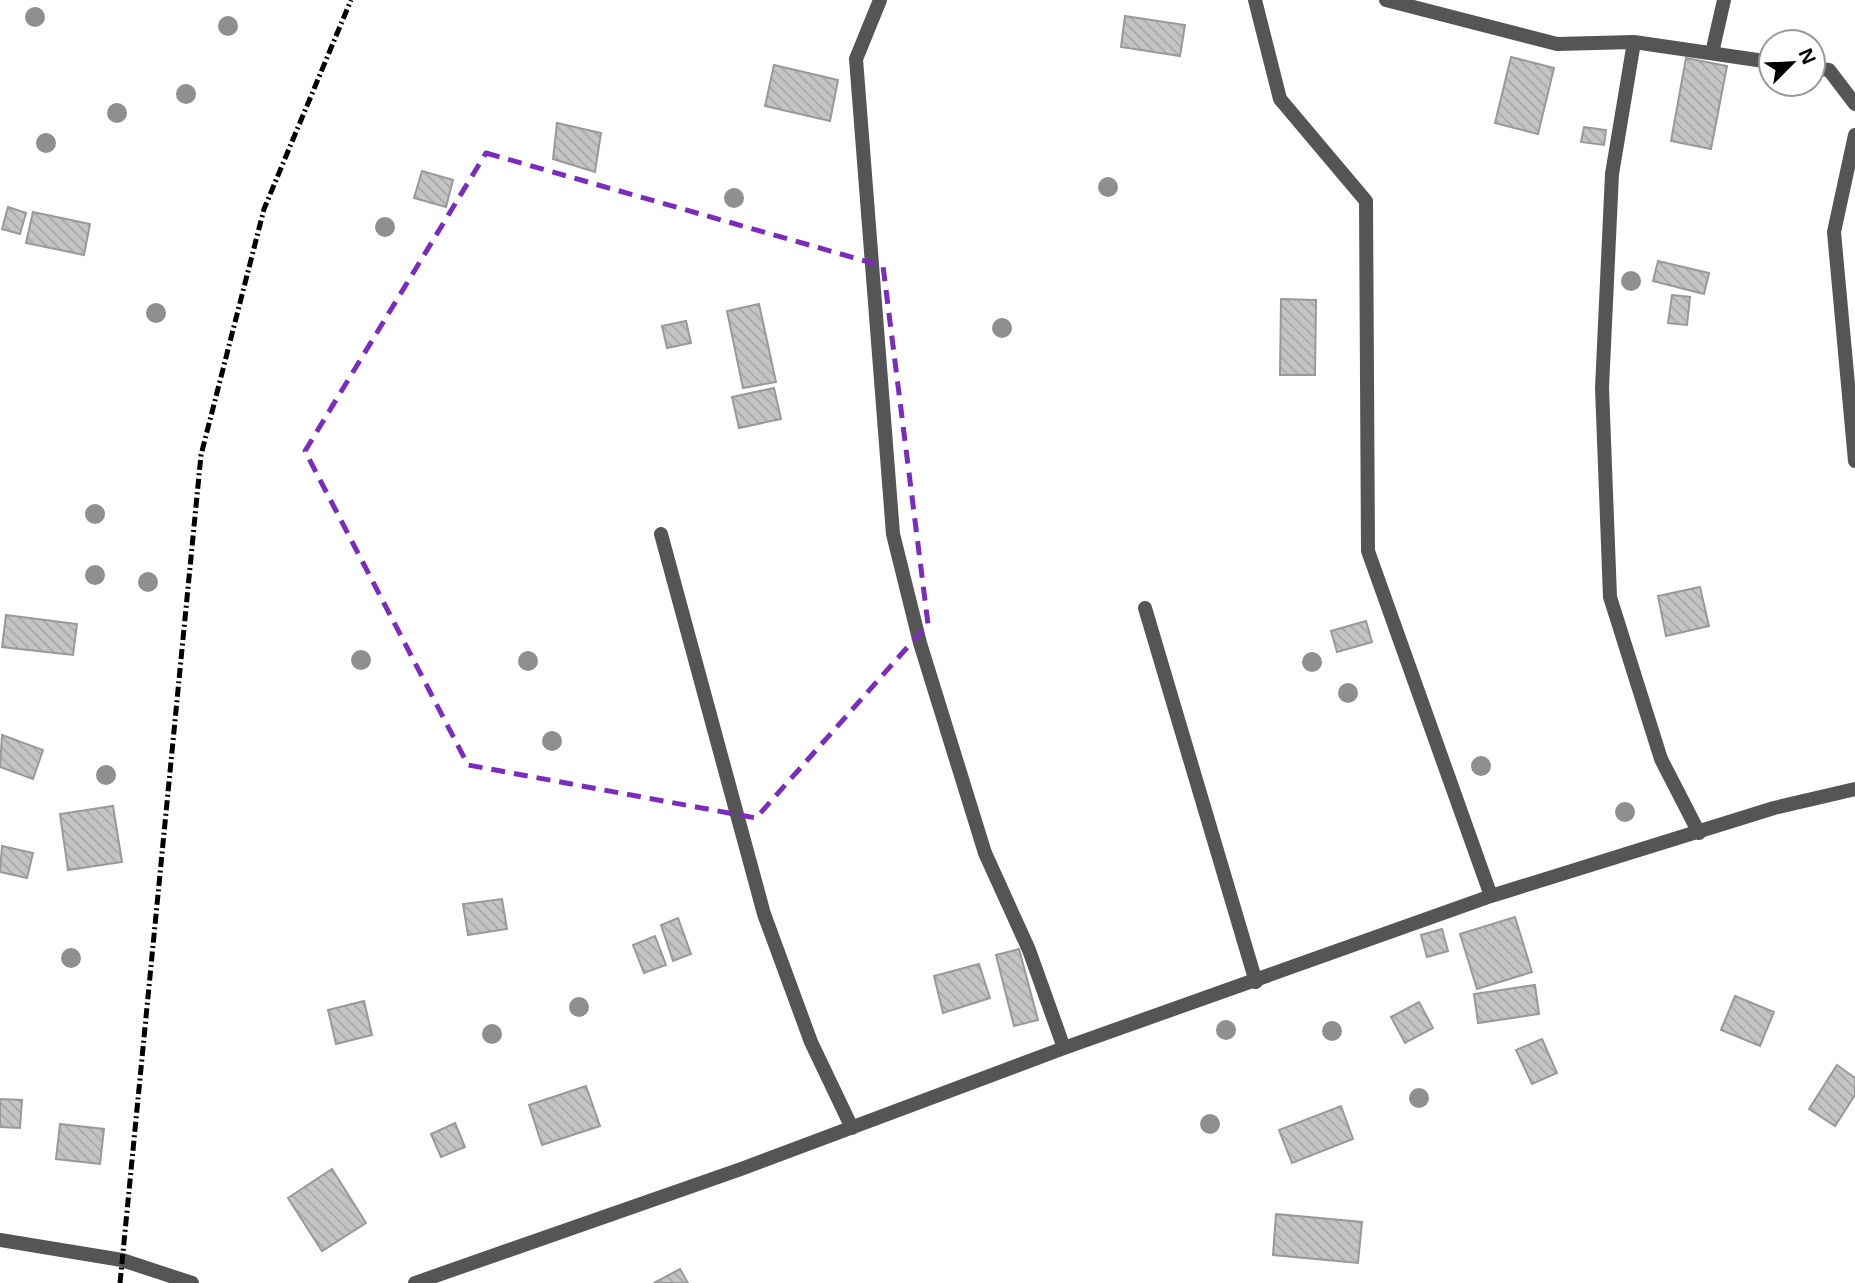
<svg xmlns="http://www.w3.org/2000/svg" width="1855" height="1283" font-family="'Noto Sans',sans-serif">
<defs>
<pattern id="building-back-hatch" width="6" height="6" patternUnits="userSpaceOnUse" patternTransform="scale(1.75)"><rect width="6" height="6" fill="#c4c4c4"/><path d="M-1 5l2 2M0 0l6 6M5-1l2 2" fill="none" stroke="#a7a7a7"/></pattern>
</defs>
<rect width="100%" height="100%" fill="#fff"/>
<path fill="url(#building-back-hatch)" stroke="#999" stroke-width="2" d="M1125,16L1185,25L1180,56L1121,47Z
M1511,57L1554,68L1538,134L1495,123Z
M1686,58L1727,66L1711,149L1671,141Z
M774,65L838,80L830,121L765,106Z
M557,123L601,133L595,172L553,159Z
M1584,127L1606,130L1604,145L1581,142Z
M422,171L453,180L446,207L414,198Z
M8,207L26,213L20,234L2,229Z
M33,212L90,224L84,255L26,243Z
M1658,261L1709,273L1704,294L1653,281Z
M1672,295L1690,297L1687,325L1668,323Z
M1281,299L1316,300L1315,375H1280Z
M759,304L776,382L743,388L727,311Z
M686,321L691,343L667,348L662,326Z
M774,388L781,419L739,428L732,397Z
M1700,587L1709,626L1666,636L1658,596Z
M6,615L77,624L73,655L2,647Z
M1366,621L1372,642L1337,652L1331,631Z
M2,735L43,750L33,779L0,767Z
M113,806L122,862L68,870L60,814Z
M2,846L33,853L27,878L0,872Z
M502,899L507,929L468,935L463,904Z
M1515,917L1532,972L1477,989L1460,934Z
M678,918L691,954L673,961L661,925Z
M1442,929L1448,951L1427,957L1421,935Z
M655,936L666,965L644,973L633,945Z
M1019,949L1038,1020L1014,1026L996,955Z
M979,964L990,998L943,1013L934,976Z
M1535,985L1539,1014L1478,1023L1474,994Z
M1735,996L1774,1012L1760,1046L1721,1030Z
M364,1001L372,1035L336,1044L328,1010Z
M1419,1002L1433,1028L1405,1043L1391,1017Z
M1542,1039L1557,1073L1532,1084L1516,1050Z
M1837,1065L1855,1078V1095L1835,1126L1809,1109Z
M586,1086L600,1126L542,1145L529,1105Z
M0,1099L22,1100L20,1128L0,1127Z
M1341,1106L1353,1139L1292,1163L1279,1130Z
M455,1123L465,1147L441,1157L431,1134Z
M60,1124L104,1129L100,1164L56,1159Z
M332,1169L366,1223L322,1251L288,1198Z
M1276,1214L1362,1222L1358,1263L1273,1255Z
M680,1269L688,1283H654Z"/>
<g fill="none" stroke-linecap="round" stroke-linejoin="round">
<path stroke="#555" stroke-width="14" d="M880,0L856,59L893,534L920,643L985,853L1029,950L1064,1048
M1255,0L1280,99L1366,201L1368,551L1491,896
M1386,0L1557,44L1634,42L1771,62
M1634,42L1612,174L1602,388L1610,597L1661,759L1699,833
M1712,53L1724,0
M1813,68L1829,70L1855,104
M1855,135L1834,232L1855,461
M661,534L764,914L811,1042L852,1128
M1145,608L1256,982
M0,1240L122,1260L192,1283
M415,1283L741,1169L1064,1048L1491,896L1774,808L1855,789"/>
<path stroke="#000" stroke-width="5" stroke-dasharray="10 3.5 2 3.5" stroke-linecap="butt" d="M120,1283L201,455L264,209L351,0"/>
</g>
<g fill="#8f8f8f">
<circle cx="35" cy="17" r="10"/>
<circle cx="228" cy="26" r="10"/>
<circle cx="186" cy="94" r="10"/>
<circle cx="117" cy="113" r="10"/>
<circle cx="46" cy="143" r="10"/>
<circle cx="1108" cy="187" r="10"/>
<circle cx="734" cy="198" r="10"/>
<circle cx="385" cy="227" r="10"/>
<circle cx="1631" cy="281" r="10"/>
<circle cx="156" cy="313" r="10"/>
<circle cx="1002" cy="328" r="10"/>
<circle cx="95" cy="514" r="10"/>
<circle cx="95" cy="575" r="10"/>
<circle cx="148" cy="582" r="10"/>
<circle cx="361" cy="660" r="10"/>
<circle cx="528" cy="661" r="10"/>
<circle cx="1312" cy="662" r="10"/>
<circle cx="1348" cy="693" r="10"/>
<circle cx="552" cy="741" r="10"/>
<circle cx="1481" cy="766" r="10"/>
<circle cx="106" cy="775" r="10"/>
<circle cx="1625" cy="812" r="10"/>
<circle cx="71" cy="958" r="10"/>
<circle cx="579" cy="1007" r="10"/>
<circle cx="1226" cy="1030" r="10"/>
<circle cx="1332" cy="1031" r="10"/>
<circle cx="492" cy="1034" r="10"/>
<circle cx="1419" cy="1098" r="10"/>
<circle cx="1210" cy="1124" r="10"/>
</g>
<path fill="none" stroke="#7b2cbf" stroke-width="5" stroke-dasharray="14 9" stroke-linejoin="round" d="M486,153L883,266L928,624L756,818L468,765L305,451Z"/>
<g transform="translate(1792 63) rotate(66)"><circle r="33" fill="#ffffff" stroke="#999999" stroke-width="2"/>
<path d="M0-5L12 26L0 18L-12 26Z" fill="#000000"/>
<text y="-10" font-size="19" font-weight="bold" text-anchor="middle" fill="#000000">N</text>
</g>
</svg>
